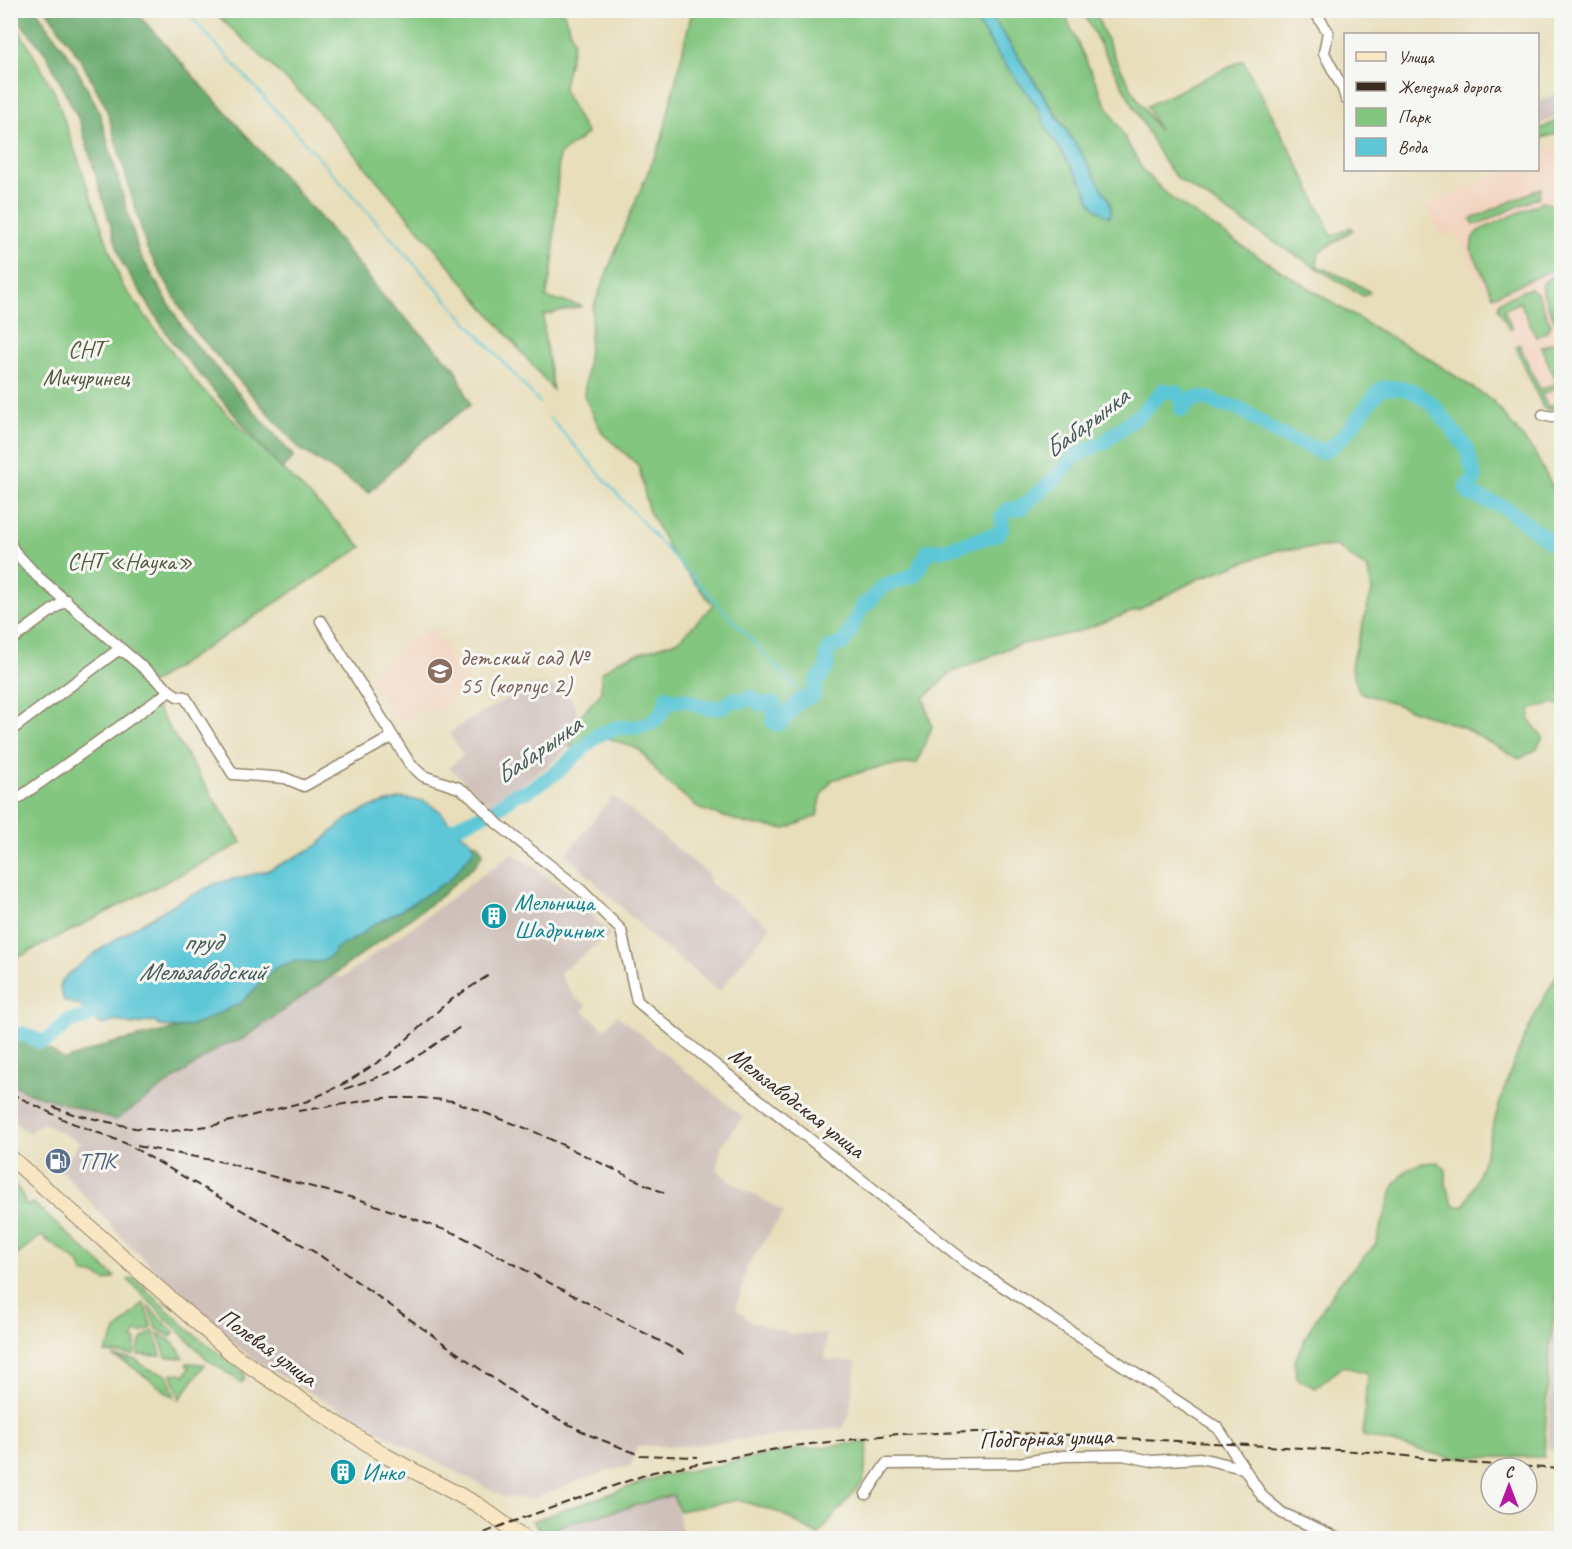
<svg xmlns="http://www.w3.org/2000/svg" width="1572" height="1549" font-family="Caveat,sans-serif">
<rect width="100%" height="100%" fill="#f6f6f2"/>
<filter id="ink" filterUnits="userSpaceOnUse"><feTurbulence type="fractalNoise" baseFrequency=".0167" numOctaves="2"/><feDisplacementMap in="SourceGraphic" scale="12" xChannelSelector="R" yChannelSelector="G"/><feConvolveMatrix kernelMatrix="1 2 1 2 8 2 1 2 1" color-interpolation-filters="sRGB"/></filter>
<filter id="wash" filterUnits="userSpaceOnUse"><feTurbulence type="fractalNoise" baseFrequency=".008" numOctaves="4" result="noise"/><feDisplacementMap in="SourceGraphic" scale="24" xChannelSelector="R" yChannelSelector="G"/><feGaussianBlur stdDeviation="1.35" result="paint"/><feColorMatrix in="noise" values="0 0 0 0 0 0 0 0 0 0 0 0 0 0 0 0 0 1.4 0 .05"/><feComposite in="paint" operator="in"/></filter>
<g filter="url(#wash)">
<rect width="100%" height="100%" fill="#e8deba"/>
<path fill="#f2d4be" d="M1561,143V409L1543,408L1488,285L1482,287L1456,231L1441,238L1426,206L1504,170H1538V154Z
M432,626L473,688L433,714L427,706L399,723L367,673L400,652L398,649Z"/>
<path fill="#cfc0ba" d="M1561,91V115L1538,125V102Z
M533,685L554,687L572,699L579,717L578,730L569,747L548,766L491,805L449,767L463,755L449,733L479,714Z
M613,796L707,873L711,884L771,926L719,991L652,937L566,854Z
M513,853L570,892L610,935L559,973L576,999L587,1005L583,1011L605,1029L617,1015L743,1117L721,1146L718,1170L728,1180L784,1212L748,1265L736,1308L750,1321L793,1334H826L825,1359L856,1362L849,1417L842,1428L683,1446H637L631,1466L604,1472L531,1499L504,1497L376,1430L257,1362L237,1346L127,1243L59,1168L69,1158L80,1142L42,1123L28,1134L11,1119V1083L27,1092L116,1120L223,1045L241,1040L332,976L342,978Z
M1561,1268V1452L1548,1450L1552,1344Z
M673,1495L684,1538H541L539,1537L562,1525Z"/>
<path fill="#83c680" stroke="#5f784f" stroke-width="1.5" d="M213,11H563L574,41L563,90L587,134L559,155L553,263L546,298L583,306L544,315V333L553,390L434,247L310,102Z
M692,11H970L997,53L1036,105L1047,129L1086,189C1090,206 1096,204 1111,209L1065,127L988,11H1063L1105,102L1144,172L1171,198L1256,255L1362,321L1425,356L1493,401L1534,452L1561,502V707L1555,703L1531,709L1529,720L1543,737L1536,750L1519,759L1462,727L1359,692L1351,666L1372,591L1368,570L1337,546L1278,550L1198,579L1140,609L1077,632L1014,646L951,673L924,698L932,727L917,763L880,767L832,780L822,794L817,816L786,829L747,824L700,809L662,778L640,750L608,738L593,745L569,747L578,730L579,717L601,693V673L619,660L679,640L713,605L673,556L648,509L639,466L603,434L584,396L593,308L629,217L662,139Z
M1082,11H1095C1111,54 1132,93 1159,131L1147,106L1243,60L1308,184L1332,236L1351,227L1353,230L1319,252L1317,266L1350,280L1370,292L1363,296L1266,237L1178,179L1164,162Z
M10,14L54,91L122,285L195,382L362,547L144,688L242,843L11,961Z
M1561,119V133L1538,139V130Z
M1541,188L1539,197L1479,224H1474L1471,219Z
M1542,202C1566,202 1562,249 1561,266L1493,296L1471,249L1473,237L1478,231Z
M1561,273V283L1556,286L1561,297V325L1556,323C1552,314 1538,290 1544,282C1548,277 1556,275 1561,273Z
M1530,288L1537,293L1551,325L1546,332L1536,337L1520,302L1504,310L1512,328L1509,329L1498,308L1500,301Z
M1551,343H1556L1562,349L1561,386L1542,395L1548,407L1561,401V409L1556,412L1543,408L1516,347L1519,344L1540,390L1557,383L1541,347Z
M1561,969L1562,1253L1550,1344L1544,1457H1447L1363,1436L1367,1373L1343,1366L1316,1388L1298,1380L1294,1363L1309,1330L1339,1283L1376,1244L1394,1185L1407,1170L1423,1163L1438,1162L1446,1170V1184L1453,1205L1463,1207C1485,1169 1490,1130 1504,1090C1516,1052 1540,1002 1561,969Z
M11,1180L22,1194L26,1206L33,1203L115,1277L106,1281L96,1275L84,1274L79,1263L41,1236L11,1260Z
M134,1278L191,1332L244,1373L245,1377L242,1383L208,1360L128,1280Z
M144,1303L152,1328L141,1333L137,1331L132,1338L136,1340L134,1355L105,1353L116,1331Z
M148,1306L174,1332L171,1337L156,1328Z
M154,1331L161,1356L138,1355C138,1342 142,1337 154,1331Z
M158,1333C170,1340 178,1345 183,1358L166,1357Z
M113,1357L135,1359L146,1368L168,1375L175,1398L127,1363Z
M187,1363L205,1364L180,1399L172,1374L180,1373L185,1375L190,1367L186,1365Z
M868,1442L864,1480L818,1535L780,1513L738,1500L679,1511L673,1495L562,1525L545,1534L532,1521L658,1477L792,1450Z"/>
<path fill="#6aab6e" stroke="#526a46" stroke-width="1.5" d="M11,11H37L74,64L99,111L139,253L186,333L294,457L281,469L173,343L122,263L80,122L46,54Z
M47,11H135L326,224L385,298L456,369L470,405L416,446L369,493L300,449L193,329L147,249L106,107L80,59Z
M471,842L478,844L483,853L476,864L441,896L332,976L241,1040L223,1045L116,1120L27,1092L11,1083V1040C32,1036 47,1049 65,1060L109,1044L196,1024L241,1003L276,967L295,961L319,962L331,956L335,949L361,935L371,926L398,912L448,881L472,853Z"/>
<path fill="#5dc7d7" stroke="#4c787a" stroke-width="1.5" d="M970,11H988L1083,156L1109,200L1111,209L1110,217C1098,213 1089,202 1086,189L1047,129L1036,105L997,53Z
M402,798L424,801L440,811L457,832L471,840L474,848L472,853L448,881L398,912L371,926L361,935L335,949L331,956L319,962L295,961L276,967L241,1003L196,1024L177,1028L160,1026L154,1021L132,1025L115,1020L107,1024H100L79,1005L64,1001L60,987L61,982L65,977L95,953L132,929L176,903L217,883L267,871L317,846L339,825L352,816L371,807Z"/>
<g fill="none" stroke-linecap="round" stroke-linejoin="round">
<path stroke="#5dc7d7" stroke-width="2" d="M185,10L540,403
M550,418L667,550L807,699"/>
<path stroke="#5dc7d7" stroke-width="15" d="M437,838L462,824L496,809L516,794L526,792L556,773L599,734L617,728L638,727L654,722L665,708L667,697L675,701L684,699L702,707L710,708L723,707L734,699L742,702L747,698H753L759,704H774L776,707L773,721L776,724H780L799,701L814,695L816,682L827,668V654L829,648L844,643L863,605L870,601L882,587L915,575L928,551L943,550L998,534L1002,529V516L1007,510L1020,508L1028,502L1056,478L1075,456L1103,443L1128,423L1140,415L1163,390L1178,393L1181,398L1182,410L1194,398L1211,399L1220,405L1232,406L1244,411L1276,433L1322,452C1345,443 1364,406 1382,388H1401L1415,392L1433,405L1466,447L1475,478L1473,482L1468,485L1466,489L1470,494L1504,507L1517,516L1562,551
M10,1036L24,1034L41,1042L50,1038L69,1021L83,1018L109,1006"/>
</g>
</g>
<g filter="url(#ink)">
<g fill="none" stroke-linecap="round" stroke-linejoin="round">
<defs>
<path id="street" d="M1325,10L1317,15L1328,32L1324,53L1343,89L1346,99
M1543,415L1552,417L1562,415
M10,543L14,551L38,577L170,691L177,696L185,697L233,774L285,778L304,786L392,737
M321,621L410,764L423,776L459,788L471,796L498,824L582,891L621,930L637,1001L686,1042L966,1262L1218,1428L1262,1496L1282,1513L1338,1538
M10,641L66,600
M10,731L118,650L123,652
M10,804L170,691
M866,1494L886,1464L1018,1463L1063,1456L1123,1455L1152,1461L1200,1458L1242,1468"/>
<path id="secondary" d="M10,1157L235,1356L386,1456L478,1505L523,1538"/>
</defs>
<use href="#street" stroke="#92846c" stroke-width="13"/>
<use href="#secondary" stroke="#92846c" stroke-width="17"/>
<use href="#street" stroke="#fff" stroke-width="10"/>
<use href="#secondary" stroke="#f9e7c3" stroke-width="15"/>
<path stroke="#3b2a1e" stroke-width="2" stroke-dasharray="9 4.5" stroke-linecap="butt" d="M345,1089L389,1073L424,1052L463,1025
M10,1093L67,1121L125,1143L318,1254L532,1406L592,1436L640,1455L698,1457
M53,1107L73,1114L135,1128L171,1131L215,1125L308,1101L347,1082L389,1055L448,1002L489,975
M298,1111L384,1098H422L453,1101L533,1131L664,1193
M137,1146L228,1163L256,1172L361,1200L459,1235L686,1355
M472,1538L506,1524L653,1472L793,1446L899,1434L976,1432L1072,1435L1372,1452L1465,1463L1562,1469"/>
</g>
</g>
<defs>
<symbol id="school-disc" viewBox="-11 -11 22 22"><circle r="9.5" fill="#8d6e63" stroke="#f6f6f2"/><path d="M0-5L7-2L0 1L-7-2ZM-4 1L0 2.5L4 1V4Q0 6-4 4Z" fill="#fff"/></symbol>
<symbol id="building-disc" viewBox="-11 -11 22 22"><circle r="9.5" fill="#0f9aa8" stroke="#f6f6f2"/><path d="M-4-6H4V6H1V3H-1V6H-4ZM-2.5-4.3h1.7v1.8h-1.7ZM.8-4.3h1.7v1.8H.8ZM-2.5-1h1.7V.8h-1.7ZM.8-1h1.7V.8H.8Z" fill="#fff"/></symbol>
<symbol id="fuel-disc" viewBox="-11 -11 22 22"><circle r="9.5" fill="#5c6f8a" stroke="#f6f6f2"/><path d="M-5.5-6h7V0h2V4h1.3V-2.5L3-4.5l.8-.8L6-3V5H2.5V1h-1V6h-7ZM-4.2-4.7v3.2H.2V-4.7Z" fill="#fff"/></symbol>
</defs>
<g fill-rule="evenodd">
<use href="#school-disc" x="425" y="656" width="30" height="30"/>
<use href="#building-disc" x="479" y="901" width="30" height="30"/>
<use href="#fuel-disc" x="43" y="1146" width="30" height="30"/>
<use href="#building-disc" x="328" y="1457" width="30" height="30"/>
</g>
<g text-anchor="middle" dominant-baseline="central" stroke-width="6" stroke-linejoin="round" paint-order="stroke">
<g font-size="24" fill="#51593b" stroke="#f6f6f2">
<text x="86" y="349">СНТ<tspan x="86" dy="28">Мичуринец</tspan></text>
<text x="130" y="561">СНТ «Наука»</text>
</g>
<g font-size="24" fill="#785e54" stroke="#f6f6f2" text-anchor="start">
<text x="460" y="657">детский сад №<tspan x="460" dy="28">55 (корпус 2)</tspan></text>
</g>
<g font-size="24" fill="#0d838f" stroke="#f6f6f2" text-anchor="start">
<text x="514" y="902">Мельница<tspan x="514" dy="28">Шадриных</tspan></text>
<text x="362" y="1472">Инко</text>
</g>
<g font-size="24" fill="#3b2a1e" stroke="#f6f6f2">
<text transform="translate(797 1102) rotate(38)">Мельзаводская улица</text>
<text transform="translate(268 1347) rotate(36)">Полевая улица</text>
<text transform="translate(1046 1438) rotate(-2)">Подгорная улица</text>
</g>
<g font-size="24" fill="#4e5e75" stroke="#f6f6f2" text-anchor="start">
<text x="78" y="1161">ТПК</text>
</g>
<g font-size="26" font-style="italic" fill="#455956" stroke="#f6f6f2">
<text transform="translate(1086 423) rotate(-37)">Бабарынка</text>
<text transform="translate(538 750) rotate(-35)">Бабарынка</text>
<text x="202" y="941">пруд<tspan x="202" dy="30">Мельзаводский</tspan></text>
</g>
</g>
<rect width="1572" height="1549" fill="none" stroke="#f6f6f2" stroke-width="36"/>
<rect x="1344" y="33" width="195" height="138" fill="#f6f6f2" stroke="#aba49d" stroke-width="1.5"/>
<rect x="1356" y="52" width="30" height="9" fill="#f9e7c3" stroke="#aba49d" stroke-width="1.5"/>
<text x="1398" y="63" font-size="18" fill="#3b2a1e">Улица</text>
<rect x="1356" y="82" width="30" height="9" fill="#3b2a1e" stroke="#aba49d" stroke-width="1.5"/>
<text x="1398" y="93" font-size="18" fill="#3b2a1e">Железная дорога</text>
<rect x="1356" y="108" width="30" height="18" fill="#83c680" stroke="#aba49d" stroke-width="1.5"/>
<text x="1398" y="123" font-size="18" fill="#3b2a1e">Парк</text>
<rect x="1356" y="138" width="30" height="18" fill="#5dc7d7" stroke="#aba49d" stroke-width="1.5"/>
<text x="1398" y="153" font-size="18" fill="#3b2a1e">Вода</text>
<g transform="translate(1509 1486)"><circle r="28" fill="#f6f6f2" stroke="#aba49d" stroke-width="1.5"/>
<path d="M0-4.5L10 22L0 15L-10 22Z" fill="#b5179e"/>
<text y="-9" font-size="16" font-weight="bold" text-anchor="middle" fill="#3b2a1e">С</text>
</g>
</svg>
